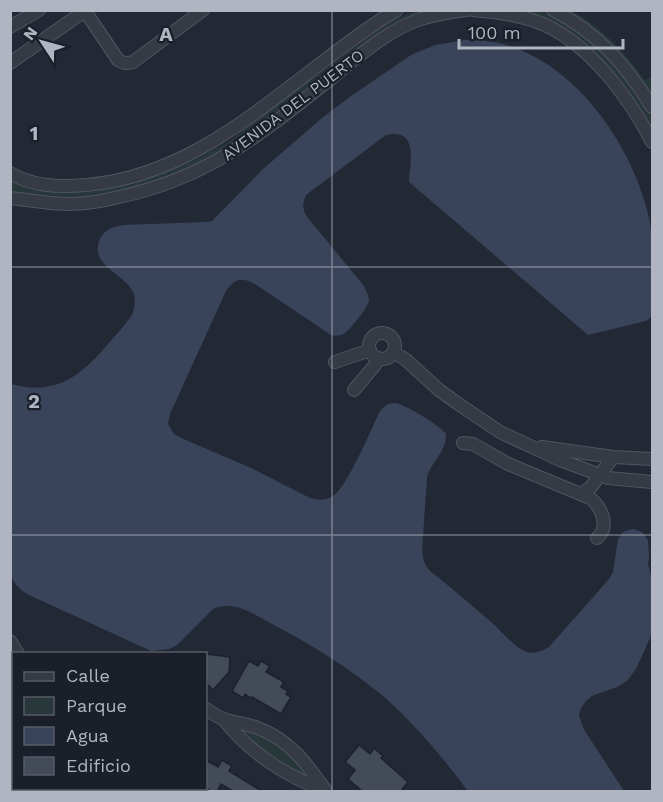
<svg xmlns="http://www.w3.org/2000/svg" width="663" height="802" font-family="'Work Sans',sans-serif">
<rect width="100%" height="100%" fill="#222834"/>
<path fill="#283739" d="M416,11H433L368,43L232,145L199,164L168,177L132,188L104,194L69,197L11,192L10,177L13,179L129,183L164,172L196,159L228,142L390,21Z
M520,11C527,11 536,9 543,12C562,19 583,32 598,46C613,61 644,96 651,116C653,120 652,125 652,129C629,88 596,41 551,21C541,17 530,14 520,11Z
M564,11C589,11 631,59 645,80L652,76V97C630,61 601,32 564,11Z
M241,728L251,730L287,748L311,777H305L262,753L239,730Z"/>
<path fill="#39445b" d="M465,40C480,40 495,41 510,46C584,70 641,159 652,233V316L646,321L588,335L409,182C410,162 419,128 386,135L306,195C302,204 302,210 308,218L364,286C366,291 369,295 369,300C368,308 351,328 345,333C341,336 336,336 331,335L255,284C241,277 235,278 226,291L170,414L168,424L174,434L181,438L251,468L310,498C319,500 325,501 333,496C347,487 371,430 379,413C383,407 387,403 395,403C405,404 441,426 446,434C447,452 431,461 427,478L422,551L424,562L429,570C450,587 471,604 491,622C501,630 514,648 527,652C535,654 542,651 549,647L609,579L613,572L618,539L623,532L628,530L633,529L642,532L648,540L649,555L648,564L652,580V630L650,638L636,669L627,681L617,687L592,696L586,701L581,708L579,715L583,728L624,791H468C443,758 415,724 383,696C349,668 311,644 272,624C253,614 235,600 213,609L177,645L169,649L151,651L29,595C20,590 15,585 11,576V384C55,396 80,377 108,344C116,335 125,325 132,315C135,307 136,300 133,292C124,273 88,265 100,239C105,229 114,226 124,225L204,222L212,221L263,169L322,118L351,96L411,55L435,45Z"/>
<path fill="#444b58" stroke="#1d212b" stroke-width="1.5" d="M206,654L230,657L229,672L213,690L206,683Z
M249,661L258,666L261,661L270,666L266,672L284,682L281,687L288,691L286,694L291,697L281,714L252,697L251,698L245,694L243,698L232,691Z
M359,745L370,754L374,748L383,756L381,758L408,782L400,792H363L348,779L355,770L345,762Z
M206,760L218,767L222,760L232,766L229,771L263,792H234L221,784L217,792H212L206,788Z"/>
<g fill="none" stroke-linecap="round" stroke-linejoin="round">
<defs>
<path id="minor" d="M473,10C497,12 522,15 545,25C591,46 630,99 652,142
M553,10C598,33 626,65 652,107
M85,11L118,60C123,63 126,64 133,62L203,10
M10,27L39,10
M10,63L86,10
M10,173C34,187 59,187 86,185C183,177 255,113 329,57C351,41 373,23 397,10
M10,198C30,200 50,204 69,204C86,204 103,201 119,197C205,179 257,137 324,84C352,62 384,32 418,20C433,15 450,12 467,10
M369 346a13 13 0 1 1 26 0a13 13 0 1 1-26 0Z
M393,352L405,359L439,390L457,403L500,432L560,460L608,478L652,482
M335,362L370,350
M354,390L375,365L379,358
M463,443L473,444L508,464L590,498C602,507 610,527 597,538
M542,447L613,457L652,459
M581,494L591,487L613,457
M10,641L18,654
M206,709C212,713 219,718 226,720C237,723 248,724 258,728C291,741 307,764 326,791
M10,718L14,714
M224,720C251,754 285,775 325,791
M36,792L38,788"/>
</defs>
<use href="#minor" stroke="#50555f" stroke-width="14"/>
<use href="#minor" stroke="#353a45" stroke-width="12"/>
</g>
<path fill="none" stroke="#b0b5c1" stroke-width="1.5" stroke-opacity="0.55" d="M332,10V792M10,267H652M10,535H652"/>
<g text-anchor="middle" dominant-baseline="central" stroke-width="4.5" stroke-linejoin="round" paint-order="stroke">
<g font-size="16" fill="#b0b5c1" stroke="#1b1f29">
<text transform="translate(293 105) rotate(-37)">AVENIDA DEL PUERTO</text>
</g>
</g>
<g font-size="20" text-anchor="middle" font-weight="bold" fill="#b0b5c1" stroke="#1b1f29" stroke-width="4.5" stroke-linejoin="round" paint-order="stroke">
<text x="166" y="41">A</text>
<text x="34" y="140">1</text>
<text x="34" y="408">2</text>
</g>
<rect width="663" height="802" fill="none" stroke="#b0b5c1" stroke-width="24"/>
<rect x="12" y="652" width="195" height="138" fill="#1b1f29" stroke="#575b66" stroke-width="1.5"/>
<rect x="24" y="672" width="30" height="9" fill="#353a45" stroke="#575b66" stroke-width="1.5"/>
<text x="66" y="682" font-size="18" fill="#b0b5c1">Calle</text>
<rect x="24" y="697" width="30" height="18" fill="#283739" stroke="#575b66" stroke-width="1.5"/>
<text x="66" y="712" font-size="18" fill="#b0b5c1">Parque</text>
<rect x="24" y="727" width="30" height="18" fill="#39445b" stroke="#575b66" stroke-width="1.5"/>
<text x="66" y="742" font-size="18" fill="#b0b5c1">Agua</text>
<rect x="24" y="757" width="30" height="18" fill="#444b58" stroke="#575b66" stroke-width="1.5"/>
<text x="66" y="772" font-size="18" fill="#b0b5c1">Edificio</text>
<g transform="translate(42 42) rotate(306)" stroke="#1b1f29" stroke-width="4.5" paint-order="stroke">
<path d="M0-4.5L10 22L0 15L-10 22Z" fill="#b0b5c1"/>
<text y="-9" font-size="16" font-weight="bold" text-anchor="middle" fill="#b0b5c1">N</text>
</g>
<path d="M459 39v9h164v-9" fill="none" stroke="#b0b5c1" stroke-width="3"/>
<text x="468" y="39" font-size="18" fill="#b0b5c1" stroke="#1b1f29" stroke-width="4.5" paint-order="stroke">100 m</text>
</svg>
